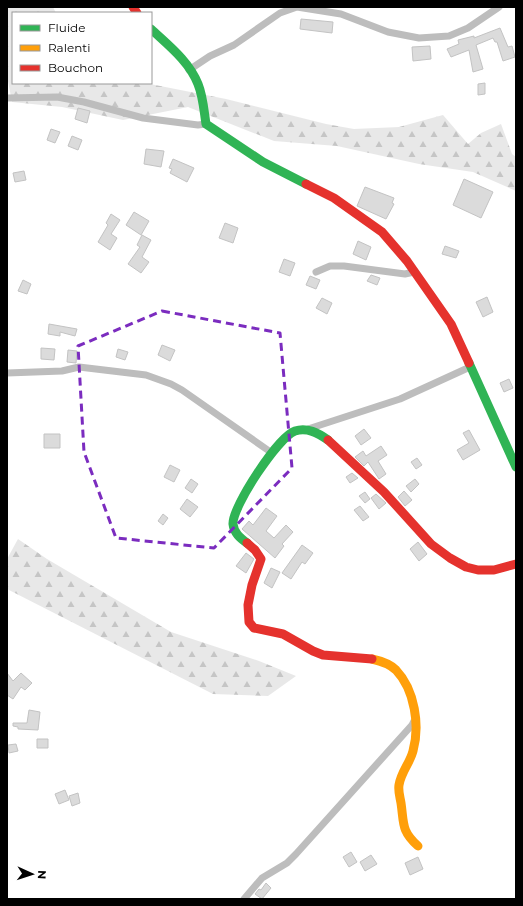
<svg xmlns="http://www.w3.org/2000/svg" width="523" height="906" font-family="Montserrat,sans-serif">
<defs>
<pattern id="forest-firs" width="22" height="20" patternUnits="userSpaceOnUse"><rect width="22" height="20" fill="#e8e8e8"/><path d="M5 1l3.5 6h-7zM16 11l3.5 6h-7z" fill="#c5c5c5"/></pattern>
</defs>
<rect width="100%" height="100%" fill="#fff"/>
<path fill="url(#forest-firs)" d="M7,7H53L56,13H13V83H145L226,99L326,124L354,129L399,127L443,115L468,144L481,133L501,124L512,154L516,157V191L473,172L419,164L337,146L274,141L188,107L123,120L62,107L12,102L7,76Z
M18,539L47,559L171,632L259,661L296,676L268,696L213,694L7,589V559Z"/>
<path fill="#dbdbdb" stroke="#c3c3c3" d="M301,19L333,22L332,33L300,29Z
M500,28L508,47L512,46L515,57L503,61L497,42H495L493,38L476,45L483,69L473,72L469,50L451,57L447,49L459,44L458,40L474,36V38Z
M430,46L431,59L413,61L412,47Z
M485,83V94L478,95V84Z
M78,108L90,111L87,123L75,119Z
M51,129L60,132L55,143L47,140Z
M72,136L82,140L78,150L68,146Z
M146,149L164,151L161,167L144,164Z
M173,159L194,168L187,182L170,173L172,169L169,168Z
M24,171L26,180L15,182L13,173Z
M464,179L493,192L481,218L453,205Z
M365,187L394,198L392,203L394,204L386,219L357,206Z
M134,212L149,221L141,235L126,225Z
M111,214L120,220L111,234L117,238L110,250L98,242L108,225L106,223Z
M225,223L238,228L233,243L219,238Z
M142,235L151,240L142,257L149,262L141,273L128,264L140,247L137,245Z
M358,241L371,247L366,260L353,254Z
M445,246L459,251L456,258L442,254Z
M284,259L295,263L290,276L279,272Z
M371,275L380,278L377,285L367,281Z
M310,276L320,280L316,289L306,285Z
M23,280L31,284L27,294L18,291Z
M487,297L493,312L483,317L476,302Z
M322,298L332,303L327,314L316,308Z
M49,324L77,329L75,336L60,332V336L48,334Z
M162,345L175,350L170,361L158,355Z
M41,348L55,349L54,360L41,359Z
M118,349L128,352L125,360L116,357Z
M68,350L77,351L76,363L67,362Z
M509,379L513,388L504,392L500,383Z
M364,429L371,438L361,445L355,436Z
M469,430L480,450L463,460L457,450L469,443L463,433Z
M44,434H60V448H44Z
M381,446L387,455L378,461L386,474L379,479L368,462L364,466L355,457L363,451L366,456Z
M417,458L422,465L416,469L411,462Z
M170,465L180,470L174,482L164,477Z
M352,473L358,478L350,483L346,477Z
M191,479L198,484L192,493L185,488Z
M415,479L419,484L411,492L406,486Z
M404,491L412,500L405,506L398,497Z
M365,492L370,499L365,503L359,496Z
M376,494L386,503L379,509L371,498Z
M187,499L198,507L190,517L180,509Z
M360,506L369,517L363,521L354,510Z
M266,508L277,516L266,531L274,538L286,525L293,532L282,544L284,546L275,558L242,529L249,521L253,525Z
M163,514L168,518L163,525L158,521Z
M418,542L427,554L419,561L410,549Z
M302,545L313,553L305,564L302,562L291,579L282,573Z
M246,553L254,559L246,573L236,566Z
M271,568L280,572L272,588L264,583Z
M7,673L13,681L21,673L32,683L25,690L21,687L13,699L7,695Z
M29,710L40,712L38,730L18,729V727L13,726V723H27Z
M37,739H48V748H37Z
M16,744L18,751L9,753L8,745Z
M65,790L69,800L59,804L55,794Z
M78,793L80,803L72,806L69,796Z
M351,852L357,862L349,867L343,857Z
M371,855L377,864L365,871L360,862Z
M418,857L423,869L410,875L405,863Z
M266,883L271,888L262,899L255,894L259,889L261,890Z"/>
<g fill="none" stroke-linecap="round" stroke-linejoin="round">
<path stroke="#bdbdbd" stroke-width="7" d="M189,70L210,56L234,45L280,13L297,7L341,14L388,32L419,38L449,36L468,28L499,7
M7,98L57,97L84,102L143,118L198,125L206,124
M316,272L330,266H344L405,274L414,272
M7,373L62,371L79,367L146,375L171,384L182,390L272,453
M308,429L400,399L470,367
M244,899L262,878L287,863L296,854L412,725L415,719"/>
<path stroke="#30b455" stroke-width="9" d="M151,29C168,45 189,61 198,84C203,96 204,111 206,124L263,162L306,184
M469,363L516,467
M247,543C240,538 234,533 233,524C232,507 278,437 295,431C307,427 318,433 328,440"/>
<path stroke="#ff9f0a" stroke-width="9" d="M372,659C381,661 390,664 396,670C415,690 420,726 413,751C410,763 401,772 399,785C398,791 400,797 401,803C404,823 401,831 418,846"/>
<path stroke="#e5322d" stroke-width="9" d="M133,7L137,13
M306,184L334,198L382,232L407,261L451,324L469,363
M328,440L384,492L431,544L450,558L466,567L478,570H494L516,564
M247,543L255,550L261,559L252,585L248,605L249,622L254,628L283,634L313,651L323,655L372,659"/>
</g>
<path fill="none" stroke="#7b2cbf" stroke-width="3" stroke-dasharray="8 5" stroke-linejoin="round" d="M162,311L280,333L292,468L214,548L116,538L84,452L78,346Z"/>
<rect width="523" height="906" fill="none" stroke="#000000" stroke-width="16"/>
<rect x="12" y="12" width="140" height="72" fill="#ffffff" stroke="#999999"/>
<rect x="20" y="25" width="20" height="6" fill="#30b455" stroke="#999999"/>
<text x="48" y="32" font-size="12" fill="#000000">Fluide</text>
<rect x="20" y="45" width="20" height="6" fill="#ff9f0a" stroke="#999999"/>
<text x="48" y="52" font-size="12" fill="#000000">Ralenti</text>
<rect x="20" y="65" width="20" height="6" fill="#e5322d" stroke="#999999"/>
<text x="48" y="72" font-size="12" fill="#000000">Bouchon</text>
<g transform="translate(32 874) rotate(93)" stroke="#ffffff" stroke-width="3" paint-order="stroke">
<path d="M0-3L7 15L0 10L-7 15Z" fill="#000000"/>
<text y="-6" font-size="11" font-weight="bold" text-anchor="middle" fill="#000000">N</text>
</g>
</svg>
